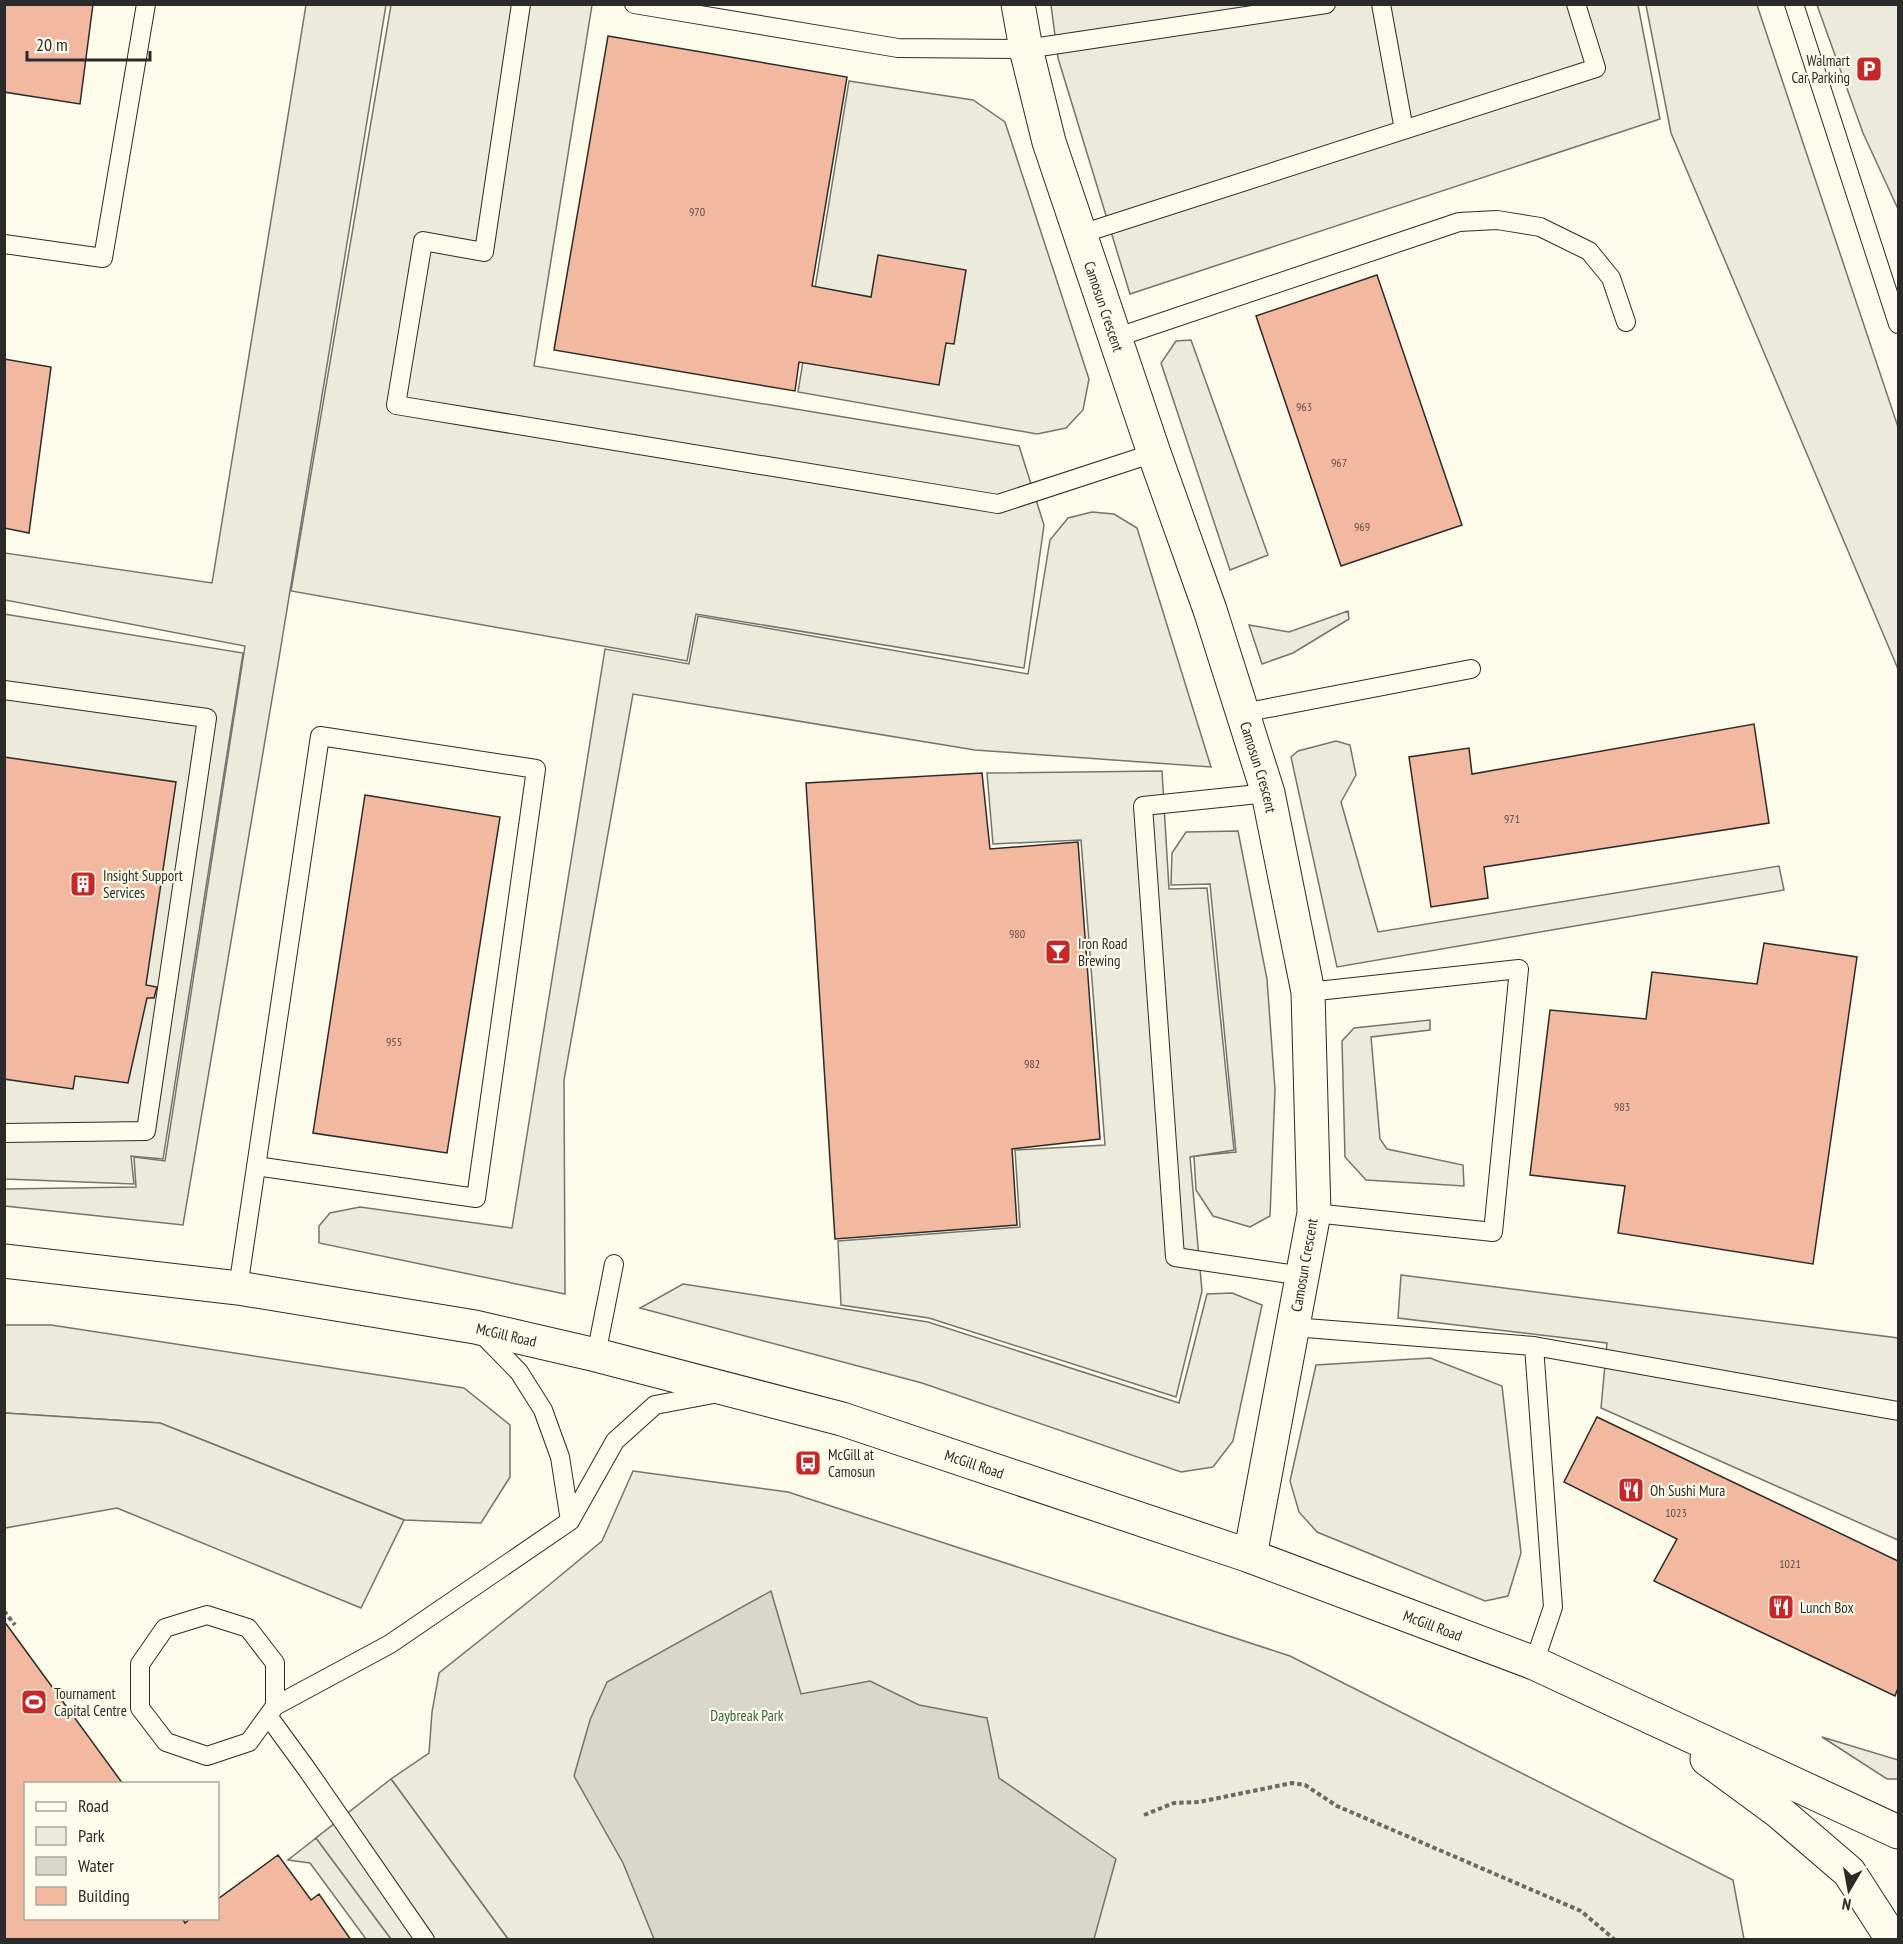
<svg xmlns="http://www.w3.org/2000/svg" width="1903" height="1944" font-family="'PT Sans Narrow',sans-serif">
<rect width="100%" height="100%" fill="#fdfbea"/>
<path fill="#ecebdb" stroke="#74746e" stroke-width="1.5" d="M306,5H386L280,652L183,1225L5,1206V1189L136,1187L134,1157L165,1161L245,646L5,600V553L212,583Z
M1646,5H1757L1898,427V669L1671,133Z
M849,81L973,100L1005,122L1089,379L1083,410L1066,428L1037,434L798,392Z
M1191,340L1268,555L1230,570L1161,363L1176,341Z
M1092,512L1114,514L1137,528L1211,767L975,750L633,694L564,1080L565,1294L319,1243V1226L330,1213L360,1207L512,1228L605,649L689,664L698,616L1028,674L1050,540L1068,518Z
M1348,611L1349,619L1293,653L1262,664L1249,625L1289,632Z
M1336,741L1350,745L1356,775L1341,802L1378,932L1779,866L1784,890L1337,967L1291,757L1298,751Z
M1238,831L1267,979L1275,1090L1270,1216L1250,1227L1213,1216L1196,1190L1194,1156L1236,1152L1210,884L1171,885L1172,853L1186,832Z
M1430,1020V1030L1371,1037L1380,1139L1387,1149L1463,1165L1464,1186L1366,1180L1345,1157L1342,1041L1354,1028Z
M683,1284L928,1322L1179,1403L1207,1294L1232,1293L1262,1305L1233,1441L1213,1467L1181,1472L922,1383L640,1308Z
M4,1325H51L464,1388L510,1425V1477L481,1523L404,1520L160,1423L5,1413Z
M1430,1358L1502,1386L1521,1553L1508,1596L1485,1601L1317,1532L1299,1512L1290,1481L1316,1365Z
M633,1471L788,1492L1290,1656L1733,1880L1744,1939H508L391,1779L429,1753L432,1712L439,1673L543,1590L602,1541Z
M1822,1737L1898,1760V1779H1887Z
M316,1838L391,1939H366L310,1863L288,1860Z"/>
<path fill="#eceadb" stroke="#74746e" stroke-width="1.5" d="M391,5H592L534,366L1019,446L1044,525L1024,668L696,614L687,661L291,591Z
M1051,5H1638L1660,119L1130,294L1058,58Z
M1817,5H1898V209L1863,133Z
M4,614L243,653L163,1159L131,1156L134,1184L5,1179Z
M1162,771L1169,889L1207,888L1234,1150L1190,1157L1202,1291L1176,1397L929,1318L841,1305L838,1241L1020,1227L1015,1150L1105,1145L1081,840L993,844L987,773Z
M1401,1275L1898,1338V1540L1601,1408L1607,1343L1398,1318Z
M4,1413L160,1423L404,1520L361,1608L117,1508L5,1528Z
M391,1779L508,1939H391L316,1838Z"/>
<path fill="#d8d7c9" stroke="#74746e" stroke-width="1.5" d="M771,1591L801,1694L870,1681L919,1705L987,1718L999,1778L1116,1859L1094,1939H654L623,1863L574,1776L590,1720L607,1682Z"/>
<path fill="#f2b8a0" stroke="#2b2b2b" stroke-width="1.5" d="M4,4H93L80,104L4,92Z
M608,36L847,77L812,286L871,297L878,255L966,270L954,344L946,343L939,385L799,362L795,391L554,350Z
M1377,275L1462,525L1341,566L1256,316Z
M4,359L51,367L29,533L4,528Z
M1754,724L1769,823L1484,867L1488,898L1431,907L1409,757L1469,748L1472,774Z
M4,757L176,782L146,985L157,987L154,998H147L128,1083L75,1076L73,1089L4,1079Z
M982,773L990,849L1078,842L1100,1139L1012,1149L1017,1225L835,1239L806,783Z
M365,795L500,817L447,1153L313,1133Z
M1764,943L1857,957L1813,1264L1618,1233L1625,1186L1530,1175L1550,1010L1646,1019L1652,972L1757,984Z
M1597,1417L1898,1561V1688L1895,1696L1654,1581L1677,1539L1564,1482Z
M4,1621L123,1784H26V1918H182L185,1923L191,1918H218V1899L278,1855L311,1900L319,1894L351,1940H4Z"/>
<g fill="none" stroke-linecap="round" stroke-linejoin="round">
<defs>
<path id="lane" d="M521,4L484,252L423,241L396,405L998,504L1154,453
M634,4L898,48L1026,49L1326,4
M1381,4L1404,130
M1794,4L1898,324
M1081,234L1596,68L1576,4
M4,244L103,258L146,4
M1115,338L1459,222L1497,220L1540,227L1589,251L1611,278L1626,322
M4,690L207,718L146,1131L4,1133
M1243,713L1471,669
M1268,793L1143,806L1175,1257L1303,1276
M1308,992L1519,969L1493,1232L1314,1213
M238,1288L320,736L536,769L476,1198L256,1166
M1293,1327L1534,1346L1898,1411
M479,1331L519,1372L543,1410L560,1457L570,1521
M596,1355L614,1264
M1534,1663L1553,1607L1534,1346
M275,1706V1663L248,1628L207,1615L165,1628L140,1664V1708L166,1742L207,1756L249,1742L275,1706L390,1644L570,1521L615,1441L655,1405L719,1393
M268,1716L306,1768L425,1940"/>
<g id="street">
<path id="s1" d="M1018,4L1026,49L1049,142L1154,453L1210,610L1268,793L1308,992L1314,1213L1250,1556"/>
</g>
<g id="secondary">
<path id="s2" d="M4,1261L238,1288L475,1327L596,1355L842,1419L1250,1556L1534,1663L1898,1832"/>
<path d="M1707,1759L1779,1812L1849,1872L1887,1931L1891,1940"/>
</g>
</defs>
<use href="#lane" stroke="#2b2b2b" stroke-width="20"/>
<use href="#street" stroke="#2b2b2b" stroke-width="35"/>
<use href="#secondary" stroke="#2b2b2b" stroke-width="35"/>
<path stroke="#6a6964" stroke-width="4" stroke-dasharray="4.5 3" stroke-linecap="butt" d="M4,1611L15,1625
M1144,1815L1174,1803L1199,1802L1292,1783L1305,1785L1337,1806L1581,1911L1615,1940"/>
<use href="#lane" stroke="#fdfbea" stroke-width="18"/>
<use href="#street" stroke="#fdfbea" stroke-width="33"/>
<use href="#secondary" stroke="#fdfbea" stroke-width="33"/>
</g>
<defs>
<symbol id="parking-square" viewBox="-11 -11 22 22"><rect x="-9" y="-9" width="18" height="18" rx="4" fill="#c62828" stroke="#fdfbea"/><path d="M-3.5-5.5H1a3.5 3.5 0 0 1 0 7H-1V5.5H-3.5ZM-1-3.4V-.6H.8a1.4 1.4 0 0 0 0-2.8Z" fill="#fff"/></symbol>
<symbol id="building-square" viewBox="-11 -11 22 22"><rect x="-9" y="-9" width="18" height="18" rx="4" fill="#c62828" stroke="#fdfbea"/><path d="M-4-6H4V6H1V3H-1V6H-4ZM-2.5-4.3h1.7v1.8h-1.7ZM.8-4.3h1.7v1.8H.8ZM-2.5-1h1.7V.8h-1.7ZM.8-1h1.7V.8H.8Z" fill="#fff"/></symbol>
<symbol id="bar-square" viewBox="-11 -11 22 22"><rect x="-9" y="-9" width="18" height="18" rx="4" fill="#c62828" stroke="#fdfbea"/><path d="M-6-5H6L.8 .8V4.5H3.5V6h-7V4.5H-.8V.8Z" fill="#fff"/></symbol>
<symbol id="bus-square" viewBox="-11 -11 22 22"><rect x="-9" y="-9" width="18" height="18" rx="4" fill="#c62828" stroke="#fdfbea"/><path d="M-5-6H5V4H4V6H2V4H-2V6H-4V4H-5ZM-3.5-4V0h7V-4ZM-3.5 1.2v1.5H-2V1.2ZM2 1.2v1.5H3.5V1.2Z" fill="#fff"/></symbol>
<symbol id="restaurant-square" viewBox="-11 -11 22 22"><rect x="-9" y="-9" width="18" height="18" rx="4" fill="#c62828" stroke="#fdfbea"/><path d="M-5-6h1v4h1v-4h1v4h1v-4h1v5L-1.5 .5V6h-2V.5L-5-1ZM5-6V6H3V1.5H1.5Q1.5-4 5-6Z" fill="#fff"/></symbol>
<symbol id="stadium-square" viewBox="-11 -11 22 22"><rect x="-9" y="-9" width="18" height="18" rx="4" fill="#c62828" stroke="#fdfbea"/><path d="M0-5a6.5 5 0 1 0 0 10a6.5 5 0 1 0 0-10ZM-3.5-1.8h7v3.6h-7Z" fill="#fff"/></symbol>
</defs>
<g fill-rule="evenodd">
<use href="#parking-square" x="1854" y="54" width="30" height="30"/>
<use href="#building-square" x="68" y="869" width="30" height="30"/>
<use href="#bar-square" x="1043" y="937" width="30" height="30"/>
<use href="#bus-square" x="793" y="1448" width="30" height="30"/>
<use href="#restaurant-square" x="1616" y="1475" width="30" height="30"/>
<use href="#restaurant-square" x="1766" y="1592" width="30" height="30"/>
<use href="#stadium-square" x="19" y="1687" width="30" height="30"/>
</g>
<g text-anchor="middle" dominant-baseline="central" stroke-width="4.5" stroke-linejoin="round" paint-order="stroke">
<g font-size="12" fill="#5d4e48">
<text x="697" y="211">970</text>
<text x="1304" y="406">963</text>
<text x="1339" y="462">967</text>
<text x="1362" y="526">969</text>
<text x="1512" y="818">971</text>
<text x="1017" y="933">980</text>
<text x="394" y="1041">955</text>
<text x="1032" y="1063">982</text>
<text x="1622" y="1106">983</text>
<text x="1676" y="1512">1023</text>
<text x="1790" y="1563">1021</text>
</g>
<g font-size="15" fill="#2b2b2b" stroke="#fdfbea" text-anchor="start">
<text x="1850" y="60" text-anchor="end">Walmart<tspan x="1850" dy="17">Car Parking</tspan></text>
<text x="103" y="875">Insight Support<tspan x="103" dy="17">Services</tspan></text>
<text x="1078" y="943">Iron Road<tspan x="1078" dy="17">Brewing</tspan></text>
<text x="828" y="1454">McGill at<tspan x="828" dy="17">Camosun</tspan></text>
<text x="1650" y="1490">Oh Sushi Mura</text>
<text x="1800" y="1607">Lunch Box</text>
<text x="54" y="1693">Tournament<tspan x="54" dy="17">Capital Centre</tspan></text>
</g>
<g font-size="15" fill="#2b2b2b" stroke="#fdfbea">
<text stroke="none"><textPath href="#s1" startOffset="315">Camosun Crescent</textPath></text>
<text stroke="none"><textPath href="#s1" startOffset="801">Camosun Crescent</textPath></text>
<text transform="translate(1304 1265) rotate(-80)">Camosun Crescent</text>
<text stroke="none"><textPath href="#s2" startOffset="508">McGill Road</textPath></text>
<text stroke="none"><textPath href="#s2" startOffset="994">McGill Road</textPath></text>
<text stroke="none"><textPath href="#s2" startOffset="1480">McGill Road</textPath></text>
</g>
<g font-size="15" fill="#34623c" stroke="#fdfbea">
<text x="747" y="1715">Daybreak Park</text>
</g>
</g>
<rect width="1903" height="1944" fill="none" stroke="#2b2b2b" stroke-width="12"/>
<rect x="24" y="1782" width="195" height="138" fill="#fdfbea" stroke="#a9a89e" stroke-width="1.5"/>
<rect x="36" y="1802" width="30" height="9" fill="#fdfbea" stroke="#a9a89e" stroke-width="1.5"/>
<text x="78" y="1812" font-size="18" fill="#2b2b2b">Road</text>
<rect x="36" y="1827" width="30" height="18" fill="#ecebdb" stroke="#a9a89e" stroke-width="1.5"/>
<text x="78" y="1842" font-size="18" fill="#2b2b2b">Park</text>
<rect x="36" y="1857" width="30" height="18" fill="#d8d7c9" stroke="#a9a89e" stroke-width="1.5"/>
<text x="78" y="1872" font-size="18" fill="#2b2b2b">Water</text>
<rect x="36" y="1887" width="30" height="18" fill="#f2b8a0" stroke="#a9a89e" stroke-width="1.5"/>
<text x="78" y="1902" font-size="18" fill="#2b2b2b">Building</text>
<g transform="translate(1849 1890) rotate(190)" stroke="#fdfbea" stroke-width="4.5" paint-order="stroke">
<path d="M0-4.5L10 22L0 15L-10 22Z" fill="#2b2b2b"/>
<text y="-9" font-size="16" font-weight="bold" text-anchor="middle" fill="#2b2b2b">N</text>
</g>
<path d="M27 51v9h123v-9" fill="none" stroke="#2b2b2b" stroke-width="3"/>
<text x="36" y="51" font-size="18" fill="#2b2b2b" stroke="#fdfbea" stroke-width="4.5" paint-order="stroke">20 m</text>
</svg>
